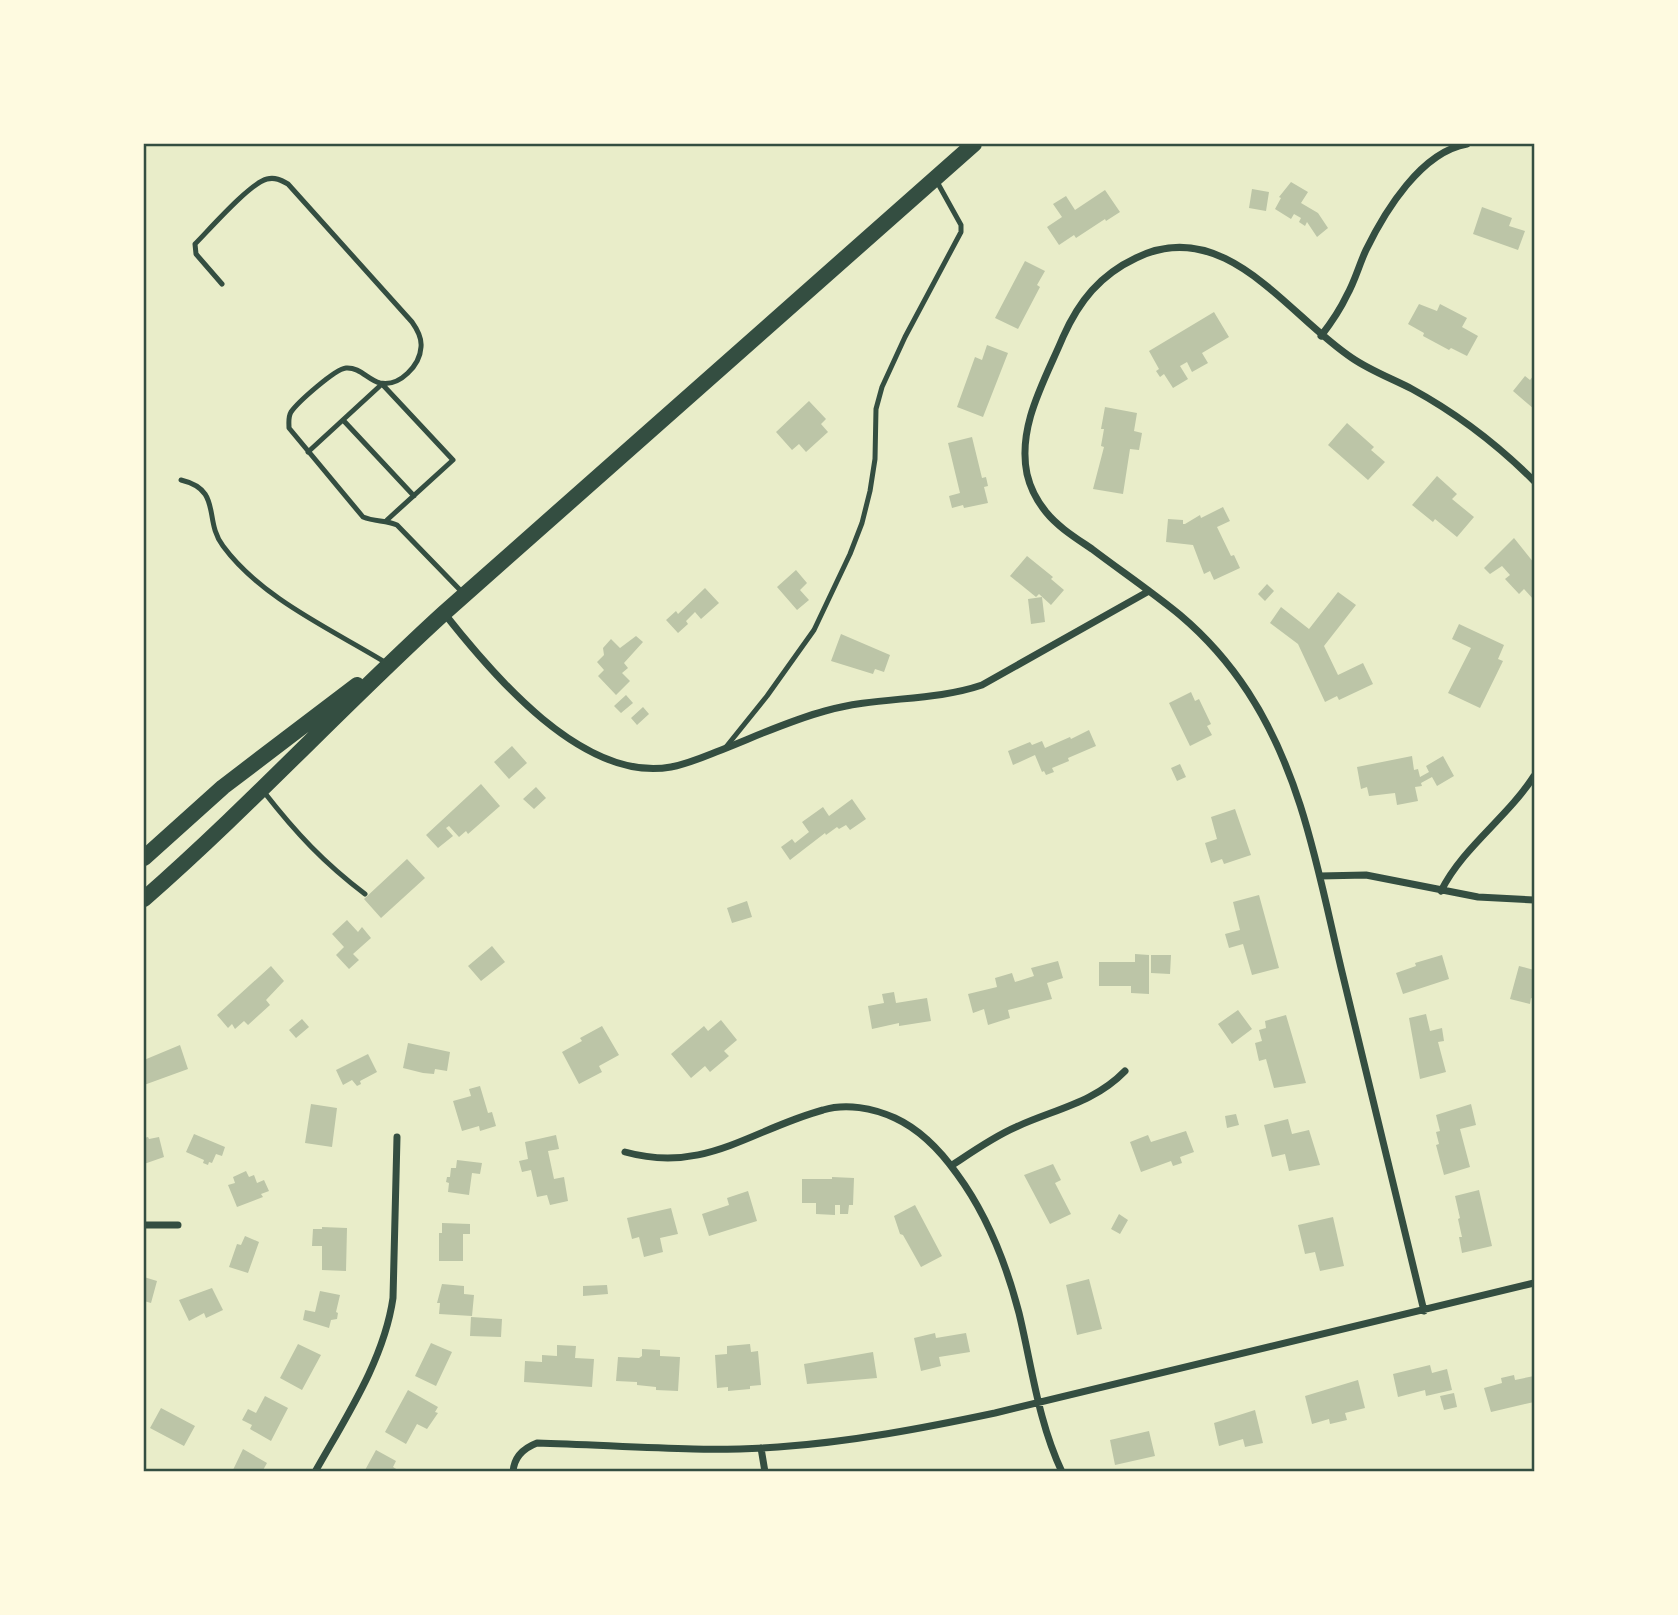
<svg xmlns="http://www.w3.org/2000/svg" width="1678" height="1615" font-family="Manrope,sans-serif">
<rect width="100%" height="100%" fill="#e9edc9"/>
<path fill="#bcc5a7" d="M1291,182L1308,192L1301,203L1318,213L1328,228L1317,237L1307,222L1305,226L1299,222L1301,218L1294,214L1291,219L1275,209L1281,198L1279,197Z
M1252,189L1269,192L1266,211L1249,208Z
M1105,190L1120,212L1106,221L1105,219L1076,238L1074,235L1059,245L1047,227L1062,217L1053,204L1066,196L1075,210Z
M1482,207L1512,218L1509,226L1525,231L1518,250L1473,234Z
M1025,261L1045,271L1037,285L1040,287L1018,329L995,318Z
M1419,304L1437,311L1440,304L1467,318L1462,327L1478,336L1467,356L1451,348L1449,350L1423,336L1424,333L1408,324Z
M1214,312L1229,337L1202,353L1208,363L1192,372L1187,362L1180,366L1188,379L1173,388L1164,374L1160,377L1156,371L1159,369L1149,351Z
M987,345L1008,353L983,417L957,407L975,357L982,360Z
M1534,375V409L1513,391L1525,376L1530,380Z
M809,401L826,419L821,424L828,432L806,452L799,444L792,450L776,432Z
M1105,407L1137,413L1134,431L1142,433L1139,450L1130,449L1123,494L1093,489L1104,447L1101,446L1104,429H1101Z
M1347,423L1374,447L1371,450L1385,462L1368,480L1328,445Z
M972,437L982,478L986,477L988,486L984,487L988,503L964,508L963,505L952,508L949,496L960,493L948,443Z
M1437,476L1457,494L1452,499L1474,517L1457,537L1435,519L1433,522L1412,505Z
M1223,507L1230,521L1217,527L1231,556L1234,555L1240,568L1214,580L1210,571L1204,574L1193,545L1166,542L1168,519L1183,520V524H1185L1200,515L1201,518Z
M1514,538L1534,563V600L1524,589L1519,594L1505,579L1510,575L1502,566L1490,574L1484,568Z
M1027,556L1053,577L1051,579L1064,590L1051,605L1039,594L1036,597L1010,576Z
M796,570L807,583L800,590L809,600L797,610L777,587Z
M1267,584L1274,591L1265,601L1258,594Z
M705,588L719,603L701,619L695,612L686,621L688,624L678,633L666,620L676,611L678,614Z
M1338,592L1356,605L1324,646L1338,675L1363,663L1373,684L1339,700L1337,696L1325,702L1298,644L1270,623L1281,607L1309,629Z
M1042,597L1045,622L1031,624L1028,599Z
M1459,624L1504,645L1498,659L1503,661L1480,708L1448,693L1471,648L1452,639Z
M841,634L890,655L884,672L875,669L873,674L831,661Z
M636,636L643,642L624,663L628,668L622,673L630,681L616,695L598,676L604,670L597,662L604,655L603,648L611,639L620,648Z
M1191,692L1195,701L1199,699L1211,724L1207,726L1212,735L1190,746L1169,703Z
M626,695L633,703L621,713L614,706Z
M643,707L649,714L637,725L631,718Z
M1089,730L1096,746L1068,758L1069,761L1052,768L1054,772L1046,775L1044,771L1042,772L1035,755L1013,765L1008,751L1030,742L1032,745L1042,741L1045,748L1070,737L1071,739Z
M512,746L527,763L509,779L494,762Z
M1412,756L1414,770L1418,769L1420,777L1429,772L1426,766L1443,756L1454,776L1437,786L1432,777L1421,783L1422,786L1415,787L1418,801L1397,805L1395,793L1369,796L1367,787L1361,789L1357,767Z
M1180,764L1186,777L1177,781L1171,768Z
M481,784L500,806L468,834L466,831L459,837L449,826L446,828L453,836L438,848L426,835Z
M536,787L546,798L534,809L523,799Z
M852,799L866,819L850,830L846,825L839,829L837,827L826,835L825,833L790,860L781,847L792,839L795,843L809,832L802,822L823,807L829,816Z
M1235,809L1251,855L1224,864L1222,859L1211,863L1205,843L1217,839L1211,817Z
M407,859L425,878L381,918L364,899Z
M1259,895L1279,968L1252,975L1243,944L1229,948L1225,934L1240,930L1233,902Z
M747,901L752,917L732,923L727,908Z
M347,920L358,932L362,927L371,938L353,954L359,960L349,969L336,955L344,947L332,934Z
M492,946L505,962L481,981L468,966Z
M1135,954L1149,955V994L1131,993V986H1099V962H1135Z
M1151,955H1171L1170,974L1151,973Z
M1442,955L1449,979L1403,994L1396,973L1416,966L1415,963Z
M1058,961L1063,978L1047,983L1052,999L1008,1010L1010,1018L988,1025L984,1009L973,1013L968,994L997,987L995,978L1012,973L1015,982L1034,976L1031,968Z
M271,966L284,981L266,1000L270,1005L248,1025L244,1021L235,1029L232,1024L228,1028L217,1015Z
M1519,966L1534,970V999L1531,998L1530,1004L1510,999Z
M894,992L896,1003L927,998L931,1021L899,1026V1023L872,1029L868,1006L884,1003L882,994Z
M1238,1010L1252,1029L1232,1044L1218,1024Z
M1426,1014L1430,1031L1442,1028L1444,1041L1438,1042L1446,1072L1420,1079L1409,1018Z
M1286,1015L1306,1083L1274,1088L1266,1059L1259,1061L1255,1043L1262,1041L1259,1030L1266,1028L1265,1021Z
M302,1019L309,1027L296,1038L289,1030Z
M721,1020L737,1040L724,1051L729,1056L710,1072L705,1066L691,1078L671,1054L704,1026L708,1031Z
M602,1026L619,1055L599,1066L602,1072L579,1084L562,1052L582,1041L580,1038Z
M408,1043L450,1052L447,1071L435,1069L434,1074L423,1073L403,1068Z
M180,1045L188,1069L144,1085V1060Z
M368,1054L377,1072L360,1081L361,1084L357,1086L352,1080L343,1085L336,1070Z
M480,1086L488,1113L492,1112L496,1126L480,1131L479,1126L462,1131L453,1101L471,1096L469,1089Z
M311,1104L337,1108L332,1147L305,1143Z
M1471,1104L1476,1125L1460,1129L1470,1167L1444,1175L1436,1145L1439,1144L1436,1132L1440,1131L1436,1115Z
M1236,1114L1239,1125L1227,1128L1225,1116Z
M1288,1119L1292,1134L1309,1130L1320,1165L1289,1171L1285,1154L1272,1157L1264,1125Z
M1186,1131L1194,1152L1180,1157L1182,1163L1173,1166L1171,1161L1141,1172L1130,1142L1148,1135L1151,1142Z
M194,1134L225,1147L222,1156L216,1154L212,1163L209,1162L208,1165L203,1163L204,1160L186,1152Z
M556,1135L559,1149L548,1151L554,1179L564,1177L568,1201L550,1205L547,1195L537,1197L531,1170L522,1172L519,1161L528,1159L525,1142Z
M148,1137L149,1139L159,1137L164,1157L144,1164V1138Z
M457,1160L482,1163L480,1174L472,1173L469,1195L448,1192L449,1183L446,1182L447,1177H450L451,1168H456Z
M1053,1164L1061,1180L1055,1183L1071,1214L1050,1224L1024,1175Z
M246,1171L249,1177L254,1175L257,1183L264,1180L269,1191L261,1194L263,1197L237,1207L228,1185L235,1183L233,1177Z
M832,1177L854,1178L853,1205H849L848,1214H840V1205H835V1215L816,1214V1203H802V1179H832Z
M1479,1190L1492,1246L1462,1253L1459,1237H1462L1458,1219L1460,1218L1455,1196Z
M748,1191L757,1221L709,1236L702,1214L729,1205L727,1198Z
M915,1205L942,1256L921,1267L903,1235L900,1234L894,1216Z
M671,1208L678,1234L660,1238L663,1252L644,1257L639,1237L632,1239L627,1218Z
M1119,1214L1128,1220L1120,1234L1111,1229Z
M1333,1217L1344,1266L1320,1271L1315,1252L1305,1254L1298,1225Z
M442,1223L470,1224V1234H463V1261H439V1233H442Z
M322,1227L347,1228L346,1271L322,1270V1246H312L313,1229H322Z
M245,1236L259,1242L248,1273L229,1267L237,1244L241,1245Z
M144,1277L157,1281L151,1303L144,1301Z
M1089,1279L1102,1329L1077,1335L1066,1285Z
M442,1284L464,1286V1294L474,1295L472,1316L439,1314L440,1303H437Z
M607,1285L608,1294L583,1296V1286Z
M212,1288L223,1310L206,1318L204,1313L189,1321L179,1300Z
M320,1291L340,1295L336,1312L338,1313L337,1319L331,1320L329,1328L303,1320L305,1310L315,1312Z
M471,1317L502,1319L501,1337L470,1336Z
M935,1333L936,1338L966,1333L970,1352L939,1357L941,1366L921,1371L914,1338Z
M431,1343L452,1352L436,1386L415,1376Z
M298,1344L321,1355L302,1390L280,1378Z
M750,1344L751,1352L758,1351L761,1385L750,1386V1389L728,1391V1387L717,1388L715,1355L727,1354V1346Z
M557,1345L576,1346L575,1358L594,1359L592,1387L524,1382L525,1361L542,1362V1355L557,1356Z
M642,1349L660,1350V1356L680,1357L678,1391L656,1390V1387L637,1385V1382L616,1381L618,1357L639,1358L642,1356Z
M873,1352L877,1378L807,1384L804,1364Z
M1430,1365L1432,1373L1447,1369L1452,1390L1426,1396L1425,1390L1398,1397L1393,1374Z
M1514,1375L1515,1380L1534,1376V1402L1491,1412L1484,1388L1502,1383L1501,1378Z
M1358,1380L1365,1408L1345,1413L1347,1420L1330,1424L1329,1419L1312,1424L1305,1396Z
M408,1390L438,1407L435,1412L438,1413L427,1429L417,1424L406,1444L385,1432Z
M1454,1393L1457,1407L1444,1410L1440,1396Z
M265,1396L288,1408L271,1441L250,1429L252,1425L242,1420L248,1409L256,1413Z
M161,1408L195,1426L184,1446L150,1428Z
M1255,1410L1263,1443L1245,1447L1243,1439L1219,1446L1214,1423Z
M1149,1431L1155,1456L1115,1465L1110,1440Z
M243,1449L267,1463L262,1472H232Z
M376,1450L396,1461L393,1467L401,1472H364Z"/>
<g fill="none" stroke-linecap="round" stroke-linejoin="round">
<path stroke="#344e41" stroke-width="5" d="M222,284L196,254L195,244C209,230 250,183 267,179C275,177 281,180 288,184L412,322C417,329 422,338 421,347C420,365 400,387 380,383C368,380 360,367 346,368C335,369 298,402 291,412C288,417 289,422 289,428L363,517C375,522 386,520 397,525L462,592
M343,420L414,496
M308,452L382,384L453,460L387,520
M181,480C223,490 203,520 223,546C262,599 333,630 388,664
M726,747L767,696L814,630L850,554L862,523L870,491L875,459L876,409L882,387L905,337L961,232V225L936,180
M264,792C296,833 324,863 365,894"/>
<path stroke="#344e41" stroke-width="7" d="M1321,336C1331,323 1340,310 1347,295C1355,281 1359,265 1366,250C1385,211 1421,152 1467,144
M444,613C492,674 583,783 671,767C687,764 701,758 716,752C752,738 788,721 825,711C877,696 932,702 982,685L1149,591
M1320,876L1366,875L1478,897L1534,900
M1441,891C1463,847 1507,818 1534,776
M625,1152C705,1174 750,1130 823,1110C846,1103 873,1108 895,1118C921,1130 940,1150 957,1174C988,1216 1006,1263 1019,1313C1032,1367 1038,1421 1062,1472
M951,1166C972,1152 993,1137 1016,1127C1055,1109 1094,1103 1125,1071
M144,1225H178
M1424,1311C1397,1198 1369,1085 1342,972C1319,876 1303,776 1248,692C1229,663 1206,637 1180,615C1152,592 1121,571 1092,549C1076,538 1058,527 1046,512C1037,501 1030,487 1027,474C1017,426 1045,380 1063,337C1079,301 1100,275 1136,258C1225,214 1288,316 1352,358C1371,371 1393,379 1412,389C1456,413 1499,446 1534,481
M761,1448L765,1472
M315,1472C346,1417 384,1360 393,1298L397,1137
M513,1472C514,1456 524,1448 537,1443C617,1445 698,1453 778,1447C851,1442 924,1428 995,1413L1534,1283"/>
<path stroke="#344e41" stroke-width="16" d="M144,858L223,787L357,685
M144,899C248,808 342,706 444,613L974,144"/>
</g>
<rect width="1678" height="1615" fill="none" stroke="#fefae0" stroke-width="290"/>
<rect x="145" y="145" width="1388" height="1325" fill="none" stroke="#344e41" stroke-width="2.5"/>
</svg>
